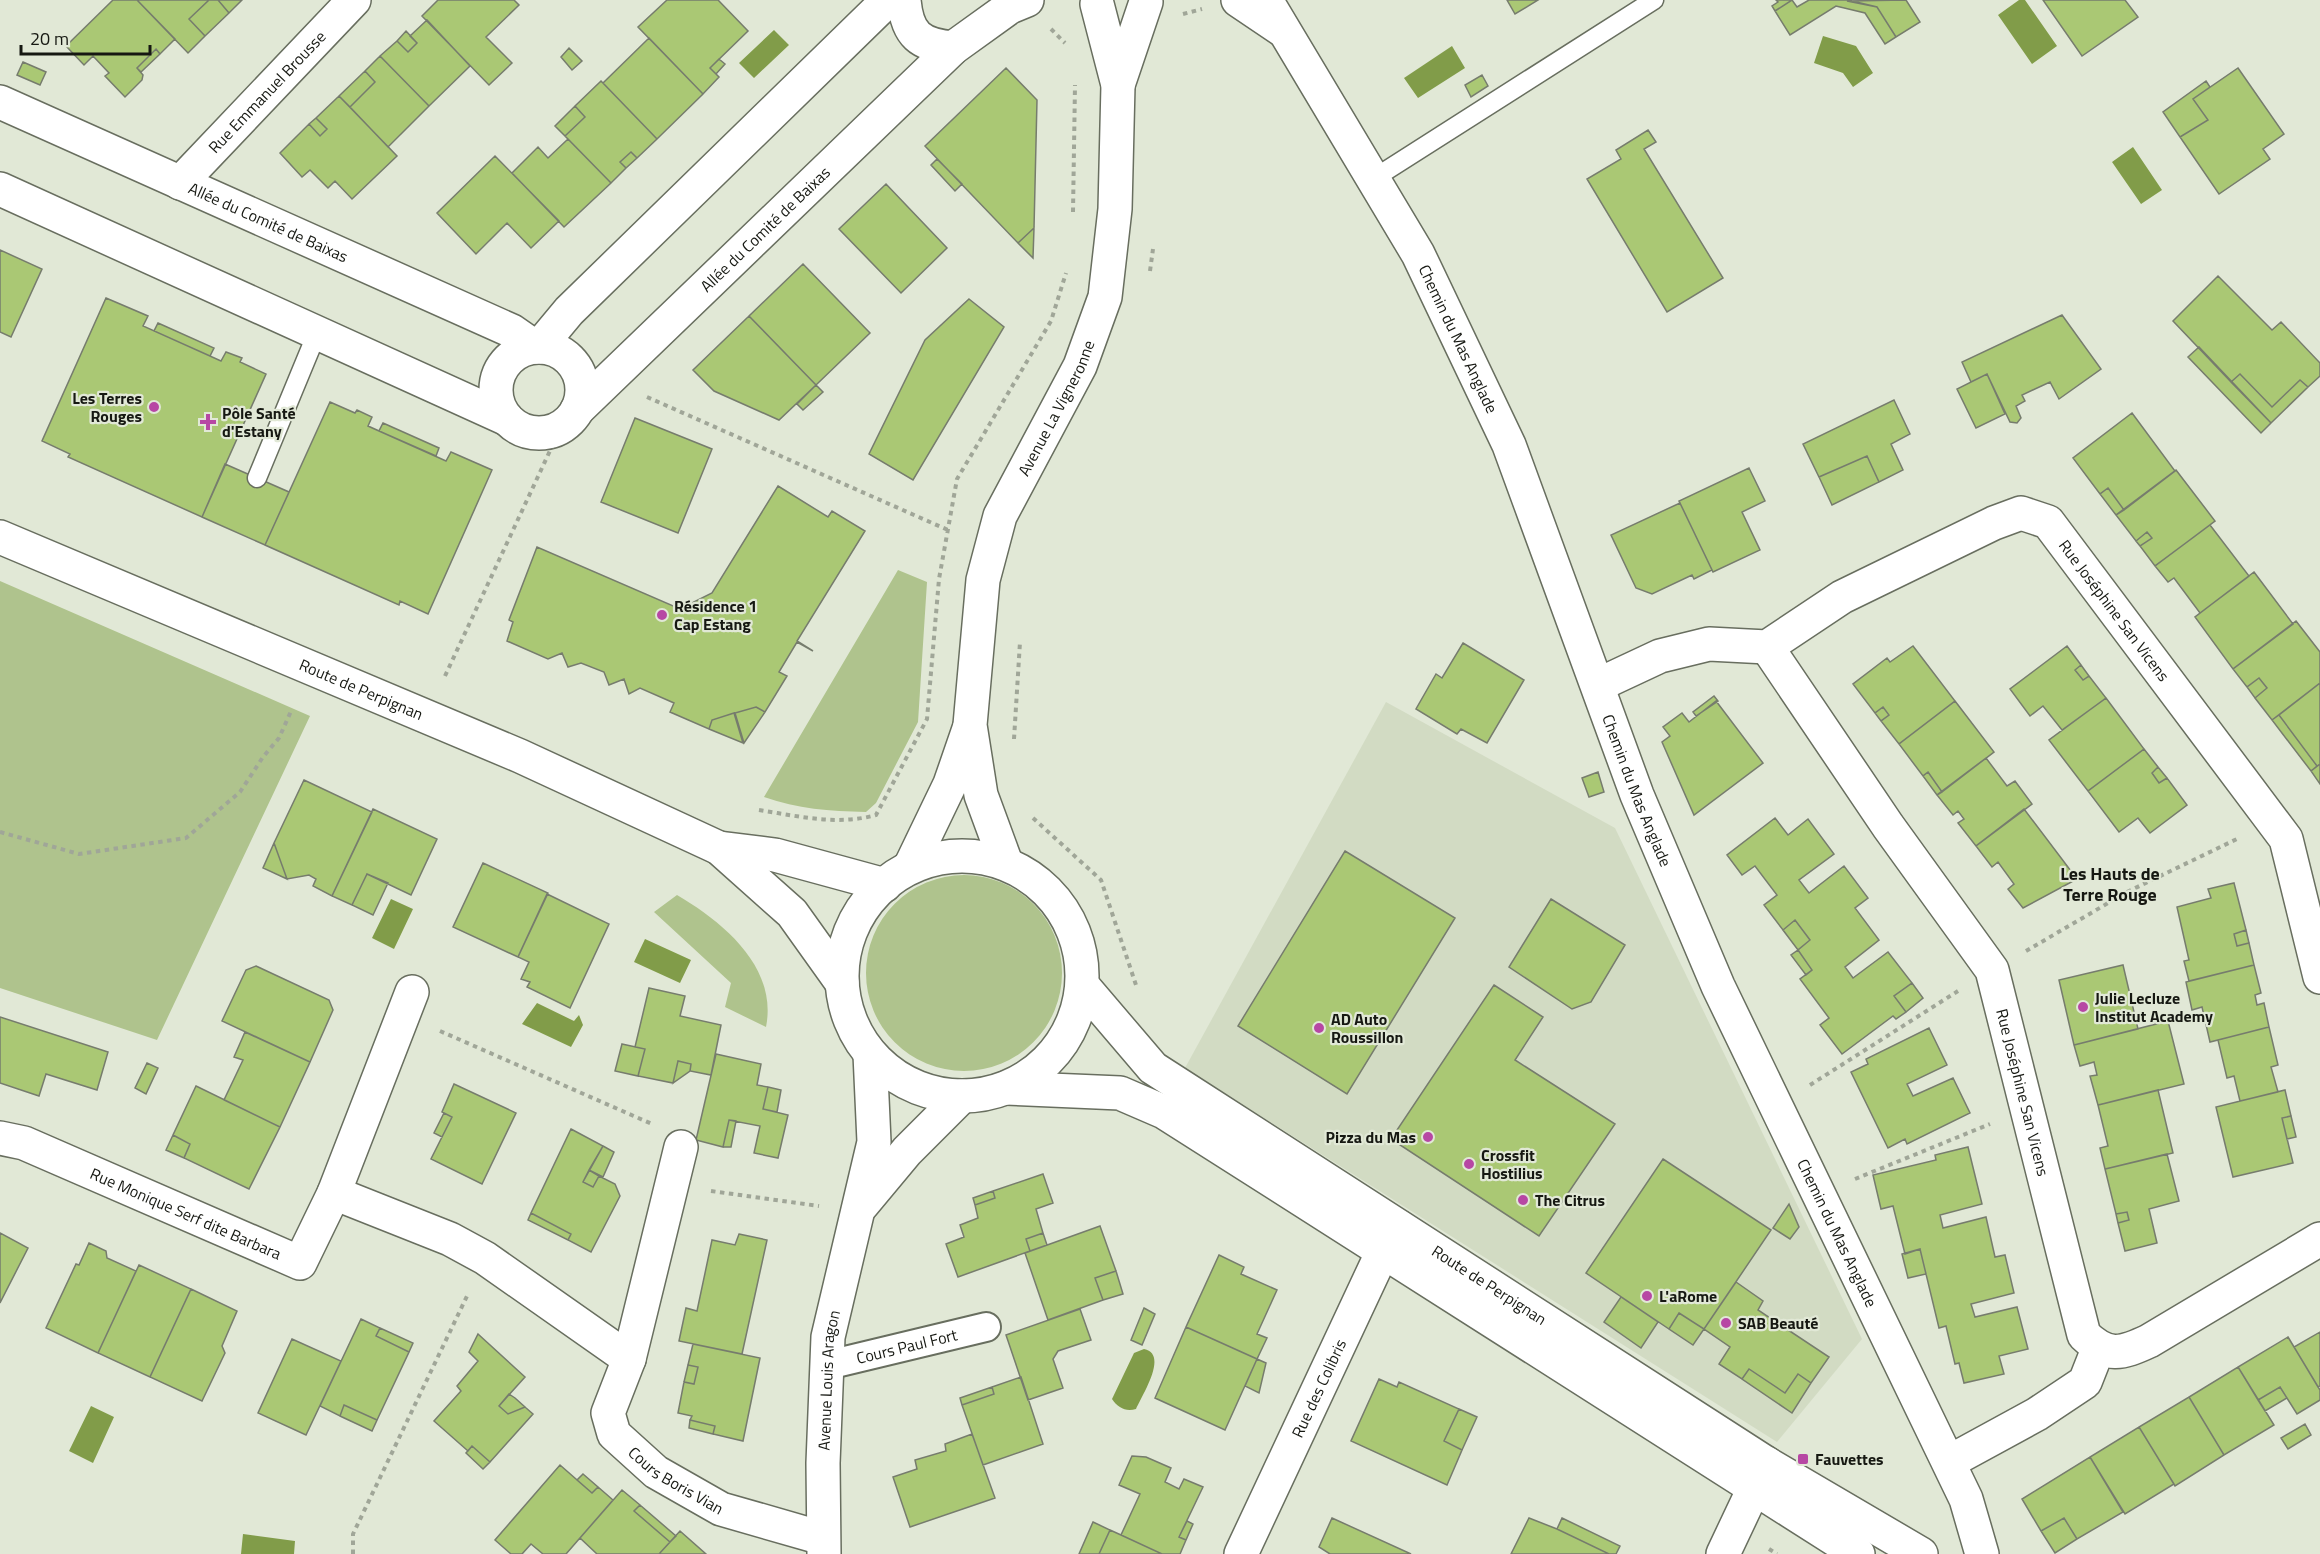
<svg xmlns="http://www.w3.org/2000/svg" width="2320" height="1554" font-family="'Titillium Web',sans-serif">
<rect width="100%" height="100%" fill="#e1e8d6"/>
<path fill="#d2dbc3" d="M1386,702L1615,828L1862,1339L1777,1442L1185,1068Z"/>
<path fill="#afc38d" d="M898,570L927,582L918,722L876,803L866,812C829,811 798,809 764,797Z
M0,581L310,716L157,1040L0,988Z
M866 973a98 98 0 1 1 196 0a98 98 0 1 1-196 0Z
M677,895C723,922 778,967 766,1027L725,1007L731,983L654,912Z"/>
<path fill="#819c49" d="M2019,0H2025L2057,46L2032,64L1998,15Z
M774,30L789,45L754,78L739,63Z
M1823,36L1856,46L1873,73L1853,87L1843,73L1814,63Z
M1452,46L1465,68L1418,98L1404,78Z
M2133,147L2162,190L2141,204L2112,162Z
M391,899L413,909L394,949L372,938Z
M645,939L691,960L680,983L634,962Z
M537,1003L574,1021L579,1015L583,1025L571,1047L522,1024Z
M1144,1349C1169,1354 1142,1395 1136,1409C1126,1412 1118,1408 1112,1399L1134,1353Z
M91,1406L114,1417L93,1463L69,1451Z
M243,1534L295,1541L294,1554H241Z"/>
<path fill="#aac874" stroke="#767c6d" stroke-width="1.5" d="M113,0H137L175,39L160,54L156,49L137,68L143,75L142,80L125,97L105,76L109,73L93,56L84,65L66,46Z
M137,0H209L189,19L205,36L188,53Z
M209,0H218L229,13L205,36L189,19Z
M218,0H242L229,13Z
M438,0H514L519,5L486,37L512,63L489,85L422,16Z
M667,0H718L748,31L710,68L719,77L703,94L638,27Z
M1507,0H1538L1515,14Z
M1776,0H1792L1775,11L1772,6L1778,2Z
M1792,0L1797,7L1809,0H1848L1877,7L1896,37L1885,44L1865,13L1836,6L1790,35L1775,11Z
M1906,0L1920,22L1896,37L1877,7L1847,1Z
M2043,0H2125L2138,17L2082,56Z
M427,20L470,66L429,106L380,56L397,41L408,52L417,43L410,36Z
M406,31L417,43L408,52L397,41Z
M649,38L703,94L657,139L603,83Z
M569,48L582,61L572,70L561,57Z
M156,49L160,54L141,72L137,68Z
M380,56L429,106L388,147L350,107L375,82L365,71Z
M719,59L725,64L716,74L710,68Z
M23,62L46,72L40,85L17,75Z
M1006,68L1037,100L1034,228L1018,243L925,146Z
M2238,68L2284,134L2263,149L2270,159L2219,194L2180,137L2208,120L2193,99Z
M365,71L375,82L350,107L339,96Z
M1482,75L1488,86L1471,97L1465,85Z
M601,81L657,139L637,158L631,152L620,162L626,168L611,183L565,136L585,117L575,106Z
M2206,81L2210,87L2193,99L2208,120L2180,137L2163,112Z
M339,96L397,156L352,199L335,181L328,188L310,170L302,177L280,153L309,124L320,136L327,129L316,118Z
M575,106L585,117L565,136L555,126Z
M316,118L327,129L320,136L309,124Z
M1648,130L1656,142L1644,149L1723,278L1667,312L1587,179L1621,159L1616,150Z
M568,139L611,183L564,227L512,173L538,147L548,158Z
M631,152L637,158L626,168L620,162Z
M495,156L559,221L531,248L507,223L476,254L437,213Z
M937,159L962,184L955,191L931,165Z
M886,184L947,248L901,293L839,229Z
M1034,228L1033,258L1018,243Z
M0,250L42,269L11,337L0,332Z
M803,264L870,333L816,385L749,316Z
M2218,276L2272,330L2281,322L2320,363V376L2308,387L2300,380L2272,407L2240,374L2231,382L2173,321Z
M106,298L148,316L143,326L221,361L226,352L242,358L240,362L266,374L202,517L68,457L70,454L42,441Z
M969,299L1004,327L913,480L869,454L925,340Z
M2062,315L2101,369L2059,399L2050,382L2022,395L2025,401L2016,406L2021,418L2017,423L2010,422L1987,374L1971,382L1962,362Z
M749,316L816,385L779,420L714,391L693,370Z
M158,323L214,348L210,356L154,331Z
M2199,347L2271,423L2261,433L2188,357Z
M1987,374L2005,414L1976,428L1957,389Z
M2240,374L2272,407L2300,380L2308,387L2271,423L2231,382Z
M816,385L823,392L803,410L797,404Z
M1894,400L1910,434L1891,444L1903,470L1879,482L1867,456L1819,477L1803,444Z
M330,402L355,413L357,410L372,417L368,426L446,461L451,452L492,470L428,614L400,601L399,605L265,545Z
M2132,413L2175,471L2124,510L2108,488L2100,494L2073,458Z
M635,418L712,449L678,533L601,502Z
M383,423L439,448L436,456L379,431Z
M1867,456L1879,482L1832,505L1819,477Z
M225,464L289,492L265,545L202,517Z
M1749,468L1765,501L1742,512L1760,550L1713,572L1679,501Z
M2176,470L2215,521L2155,566L2140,546L2152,538L2147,532L2136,541L2116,515Z
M778,486L828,517L832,511L865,531L797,641L813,651L797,642L779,672L787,676L765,712L756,707L735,713L744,743L734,713L712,720L709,729L670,712L674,703L640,688L629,694L624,679L609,685L604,672L581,663L568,667L562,653L548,659L507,641L513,622L509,620L537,547L680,609L712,593Z
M2108,488L2124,510L2116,515L2100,494Z
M1680,503L1712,570L1694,579L1692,575L1652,594L1636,588L1611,535Z
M2210,525L2249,576L2200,613L2174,578L2168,582L2155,566Z
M2147,532L2152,538L2140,546L2136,541Z
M2254,572L2293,624L2233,669L2195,617Z
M2296,621L2320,652V683L2272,720L2255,698L2267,688L2259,678L2247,687L2233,669Z
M1463,643L1524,680L1487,743L1461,729L1457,734L1416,709L1436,674L1442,678Z
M1913,646L1955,701L1899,744L1881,721L1889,715L1883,707L1875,713L1853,684L1887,658L1890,662Z
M2067,646L2081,665L2075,670L2083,680L2089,676L2106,698L2062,730L2043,706L2030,716L2010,689Z
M2081,665L2089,676L2083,680L2075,670Z
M2259,678L2267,688L2255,698L2247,687Z
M2320,683V764L2317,766L2279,715Z
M1714,696L1718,701L1696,716L1693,712Z
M2106,698L2144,749L2088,791L2049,740Z
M1716,701L1763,763L1694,815L1662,742L1670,736L1663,727L1682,713L1689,722Z
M1955,701L1994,752L1942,792L1928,772L1923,776L1899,744Z
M756,707L765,712L744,743L735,713Z
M1883,707L1889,715L1881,721L1875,713Z
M734,713L743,743L709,729L712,720Z
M2279,715L2317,766L2311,771L2272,720Z
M2144,749L2158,767L2152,773L2159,783L2167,778L2187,805L2150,833L2138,818L2119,832L2088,791Z
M1986,758L2007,786L2015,781L2032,804L1976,846L1958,823L1964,819L1958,811L1953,815L1937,795Z
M2320,764V784L2311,771Z
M2158,767L2167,778L2159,783L2152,773Z
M1598,772L1604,792L1589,797L1582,778Z
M1928,772L1942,792L1937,795L1923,776Z
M304,780L372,812L332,896L313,886L316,879L309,875L287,879L274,843Z
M373,809L437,839L411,895L367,874L352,905L332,896Z
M2024,809L2077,879L2023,908L2008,889L2014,884L1998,862L1992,867L1976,846Z
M1775,818L1788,835L1808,819L1834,854L1799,880L1809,893L1844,866L1868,898L1855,908L1879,940L1845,967L1853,978L1888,952L1912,983L1894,996L1906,1012L1896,1019L1893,1016L1842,1054L1820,1025L1829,1018L1800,979L1812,970L1798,950L1810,940L1795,920L1783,930L1764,905L1777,895L1755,866L1742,875L1727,855Z
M274,843L287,879L263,868Z
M1345,851L1455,918L1347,1094L1238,1026Z
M483,863L548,893L518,957L453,927Z
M367,874L388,883L373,915L352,905Z
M2234,883L2246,930L2234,934L2237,946L2249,943L2254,965L2189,981L2184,961L2189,960L2177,907L2211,898L2208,889Z
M547,894L609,924L570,1008L527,987L530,982L521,979L529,962L518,957Z
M1551,899L1625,945L1591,1002L1572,1009L1509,967Z
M1795,920L1810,940L1798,950L1783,930Z
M2246,930L2249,943L2237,946L2234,934Z
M1798,950L1812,970L1806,975L1791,955Z
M2123,965L2138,1029L2074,1045L2059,980Z
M2254,965L2261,993L2255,995L2257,1005L2264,1003L2269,1027L2210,1042L2202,1007L2192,1010L2186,982Z
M256,966L329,1000L333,1010L310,1062L222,1021L246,970Z
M1912,983L1923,998L1906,1012L1894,996Z
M1494,985L1543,1017L1515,1060L1615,1124L1539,1236L1391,1139Z
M649,988L685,996L680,1016L721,1025L711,1075L690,1071L691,1064L678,1061L673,1083L638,1076L645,1049L635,1047Z
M0,1017L108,1052L97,1090L46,1074L39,1096L0,1083Z
M2168,1021L2184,1084L2098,1105L2090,1076L2097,1075L2094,1062L2080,1066L2074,1045Z
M2269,1027L2278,1065L2271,1067L2278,1092L2240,1101L2234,1076L2227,1078L2218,1040Z
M1929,1028L1947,1065L1907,1084L1913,1096L1953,1078L1970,1113L1907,1144L1905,1139L1888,1148L1851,1072L1868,1064L1866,1059Z
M245,1032L310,1062L280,1127L224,1100L243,1060L234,1057Z
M622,1044L645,1049L638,1076L615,1071Z
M716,1054L761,1064L757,1085L768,1087L763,1109L788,1115L778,1158L754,1153L760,1126L729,1120L723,1147L696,1140Z
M678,1061L691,1064L690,1071L673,1083Z
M147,1063L158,1068L146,1094L135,1088Z
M454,1084L516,1113L482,1184L431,1159L452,1117L442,1112Z
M196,1086L280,1127L249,1189L184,1158L190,1144L173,1135Z
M768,1087L781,1090L777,1112L763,1109Z
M2158,1090L2173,1153L2105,1169L2100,1148L2108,1146L2098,1105Z
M2285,1090L2291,1116L2282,1118L2293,1163L2233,1177L2216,1107Z
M444,1113L452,1117L442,1137L434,1133Z
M2291,1116L2296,1137L2287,1139L2282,1118Z
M729,1120L736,1121L731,1147H723Z
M571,1129L603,1146L583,1182L593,1187L599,1176L615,1184L620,1196L591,1252L568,1240L571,1234L531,1213Z
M173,1135L190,1144L184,1158L166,1150Z
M603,1146L614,1152L603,1177L589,1170Z
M1968,1147L1982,1204L1940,1215L1943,1228L1986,1217L1995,1257L2005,1255L2014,1293L1971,1304L1975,1317L2017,1307L2028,1349L1999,1356L2004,1374L1964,1383L1959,1363L1955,1364L1946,1326L1939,1328L1920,1249L1905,1254L1893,1206L1881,1209L1873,1175L1936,1160L1935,1155Z
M2167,1154L2179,1201L2149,1209L2157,1243L2125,1251L2118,1223L2129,1220L2127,1212L2116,1214L2105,1169Z
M1663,1159L1771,1230L1704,1329L1679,1313L1669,1329L1586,1273Z
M589,1170L599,1176L593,1187L583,1182Z
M1043,1174L1053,1203L1036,1209L1043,1233L1026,1239L1030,1251L958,1277L946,1244L964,1237L960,1225L978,1218L975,1205L995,1198L993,1191Z
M993,1191L995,1198L975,1205L973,1198Z
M1789,1204L1799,1227L1790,1239L1773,1228Z
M2127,1212L2129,1220L2118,1223L2116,1214Z
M531,1213L571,1234L568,1240L528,1220Z
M1100,1226L1116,1271L1095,1278L1103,1300L1048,1320L1025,1253Z
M0,1233L28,1248L0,1303Z
M1043,1233L1047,1245L1030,1251L1026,1239Z
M739,1234L767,1240L742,1354L679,1341L686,1308L697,1311L712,1240L735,1245Z
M89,1243L106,1251L107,1258L136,1271L98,1353L46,1328L76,1264L79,1265Z
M1920,1249L1926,1274L1908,1278L1902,1254Z
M1219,1255L1244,1267L1241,1274L1277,1290L1257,1334L1267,1338L1257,1359L1186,1327Z
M139,1265L191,1289L150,1377L98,1353Z
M1116,1271L1123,1294L1103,1300L1095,1278Z
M1736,1282L1763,1301L1758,1310L1829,1357L1811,1383L1798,1374L1785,1393L1749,1369L1742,1379L1719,1364L1730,1347L1704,1329Z
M191,1289L237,1311L222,1346L225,1353L202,1401L150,1377Z
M1621,1297L1658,1322L1641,1348L1604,1322Z
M1144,1308L1155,1314L1142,1345L1131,1340Z
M1080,1309L1091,1340L1058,1351L1053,1359L1063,1388L1028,1400L1006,1335Z
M1679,1313L1704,1329L1693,1345L1669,1329Z
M361,1319L380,1328L376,1336L409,1352L377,1420L344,1405L340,1416L320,1406Z
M1186,1327L1257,1359L1225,1430L1155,1398Z
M380,1328L413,1343L409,1352L376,1336Z
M2320,1332V1386L2318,1387L2294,1347Z
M478,1334L525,1377L499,1406L508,1414L525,1407L533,1414L490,1462L472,1446L468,1451L434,1421L461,1391L457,1386L478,1361L469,1352Z
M2288,1337L2320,1390V1400L2297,1414L2280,1387L2258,1400L2238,1367Z
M292,1339L341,1361L306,1435L258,1413Z
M693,1344L760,1358L743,1441L713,1434L715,1426L690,1420L692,1416L678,1413L684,1382L694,1384L698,1367L688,1365Z
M1257,1359L1266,1363L1259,1393L1245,1386Z
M688,1365L698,1367L694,1384L684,1382Z
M2238,1367L2274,1425L2224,1455L2189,1397Z
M1749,1369L1785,1393L1798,1374L1811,1383L1792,1413L1742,1379Z
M1021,1377L1043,1444L983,1465L962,1405L994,1394L992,1387Z
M1379,1379L1397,1387L1399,1382L1459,1409L1444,1441L1462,1450L1447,1485L1351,1441Z
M992,1387L994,1394L962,1405L960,1398Z
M2280,1387L2287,1398L2265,1411L2258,1400Z
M509,1394L515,1398L525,1407L508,1414L499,1406Z
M2189,1397L2224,1455L2175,1486L2139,1427Z
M344,1405L377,1420L372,1431L340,1416Z
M1459,1409L1477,1417L1462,1450L1444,1441Z
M690,1420L715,1426L713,1434L689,1428Z
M2305,1424L2311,1435L2288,1449L2281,1438Z
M2139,1427L2174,1484L2125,1514L2090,1457Z
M972,1434L995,1498L910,1527L893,1477L917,1469L915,1460L946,1451L945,1444Z
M472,1446L490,1462L483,1469L466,1453Z
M1132,1456L1146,1457L1171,1468L1165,1482L1179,1489L1184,1479L1203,1487L1179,1537L1186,1540L1180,1554H1162L1121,1535L1140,1494L1119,1485Z
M2090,1457L2123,1512L2077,1539L2064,1518L2041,1531L2022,1499Z
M560,1465L592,1493L598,1487L613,1500L566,1554H543L531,1544L522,1554H511L495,1540Z
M583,1474L598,1487L592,1493L577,1480Z
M622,1490L640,1505L634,1511L670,1542L659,1554H597L580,1538Z
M640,1505L676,1536L670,1542L634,1511Z
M1332,1518L1411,1554H1330L1319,1547Z
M1529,1518L1557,1529L1609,1554H1511Z
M1562,1518L1620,1546L1616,1554H1609L1557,1529Z
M2064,1518L2077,1539L2055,1553L2041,1531Z
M1187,1521L1193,1524L1186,1540L1179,1537Z
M1093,1522L1110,1530L1099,1554H1079Z
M1110,1530L1121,1535L1162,1554H1099Z
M680,1531L706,1554H659Z"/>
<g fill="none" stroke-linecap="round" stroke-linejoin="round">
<defs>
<path id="service" d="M1373,179L1654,0
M257,478L317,333"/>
<g id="pedestrian">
<path id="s1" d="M828,1365L986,1327"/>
</g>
<g id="minor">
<path d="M904,0C907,35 920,45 953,48"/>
<path d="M1238,0L1281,29"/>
<path id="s2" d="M1266,0L1418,254L1509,445L1637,795L1718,986L1966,1499L1982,1554"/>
<path id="s3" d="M0,102L512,331L535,347"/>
<path id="s4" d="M180,183L354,0"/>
<path d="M0,189L507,419"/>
<path d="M539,347L569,311L888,0"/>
<circle cx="539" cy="390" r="43"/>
<path id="s5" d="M577,410L953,48L1010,7L1027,0"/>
<path id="s6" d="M1767,647L1888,826L1992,970L2084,1335C2108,1358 2121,1354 2149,1341L2320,1239"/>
<path id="s7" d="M1598,685L1660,656L1709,644L1767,647L1842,597L1994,523L2021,513L2048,522L2286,839L2320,977"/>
<path id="s8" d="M0,1138L24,1143L300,1263L334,1193L412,992"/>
<path id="s9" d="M681,1147L629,1359L608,1413L614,1434L656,1472L721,1509L822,1538"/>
<path d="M334,1193L450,1239L485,1258L629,1359"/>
<path d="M1949,1462L2037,1414L2085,1382L2098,1349"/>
<path id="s10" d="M1241,1554L1383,1251L1399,1227"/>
<path d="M1723,1554L1766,1463"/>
</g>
<g id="tertiary">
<path d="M1118,85L1146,2"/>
<path id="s11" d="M0,537L520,756L719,848L792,913L842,983"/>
<path d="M719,848L775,855L885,885"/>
<circle cx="962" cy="976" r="120"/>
<path id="s12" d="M1006,863L981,795L970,725L983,580L1000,516L1080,366L1105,297L1115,209L1118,85L1097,4"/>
<path d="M910,867L950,784L969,729"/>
<path id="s13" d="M1083,986L1153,1068L1766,1463L1921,1554"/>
<path d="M1006,1088L1120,1093L1164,1112L1858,1554"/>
<path d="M862,1205L907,1151L962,1096"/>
<path id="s14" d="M824,1554L823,1463L828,1337L874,1142L870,1054"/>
</g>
</defs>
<use href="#service" stroke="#686e5f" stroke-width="21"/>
<use href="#pedestrian" stroke="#686e5f" stroke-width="32"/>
<use href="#minor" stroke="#686e5f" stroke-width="36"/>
<use href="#tertiary" stroke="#686e5f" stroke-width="36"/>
<path stroke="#a0a698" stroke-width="4" stroke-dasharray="4.5 4.5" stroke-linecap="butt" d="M1183,14L1202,9
M1051,29L1065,43
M1073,212L1075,85
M1150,271L1153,249
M647,397L948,530
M445,676L555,440
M1014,739L1020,642
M759,810C798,816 837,826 876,815L927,719L939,579L957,479L1051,321L1066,273
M1033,818L1101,880L1136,985
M0,832L79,854L186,838L240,792L263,757L279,738L292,709
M2026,951L2127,892L2239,838
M440,1031L652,1124
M1810,1085L1958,991
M1855,1179L1990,1124
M711,1191L819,1206
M1769,1549L1777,1554
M353,1554V1534L468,1294"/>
<use href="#service" stroke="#fff" stroke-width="18"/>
<use href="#pedestrian" stroke="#fff" stroke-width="28"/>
<use href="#minor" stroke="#fff" stroke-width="33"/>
<use href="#tertiary" stroke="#fff" stroke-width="33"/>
</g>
<g fill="#b747a4" stroke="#e1e8d6" stroke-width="2">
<circle cx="154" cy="407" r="6"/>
<path d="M205 413h6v6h6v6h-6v6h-6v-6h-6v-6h6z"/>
<circle cx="662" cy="615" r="6"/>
<circle cx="2083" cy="1007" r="6"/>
<circle cx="1319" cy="1028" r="6"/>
<circle cx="1428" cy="1137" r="6"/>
<circle cx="1469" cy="1164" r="6"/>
<circle cx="1523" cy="1200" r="6"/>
<circle cx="1647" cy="1296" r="6"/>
<circle cx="1726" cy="1323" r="6"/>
<rect x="1797" y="1453" width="12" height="12" rx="3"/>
</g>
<g text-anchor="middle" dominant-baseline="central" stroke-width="4.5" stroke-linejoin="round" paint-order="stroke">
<g font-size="16" fill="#161812" stroke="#e1e8d6">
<text stroke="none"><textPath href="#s4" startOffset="126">Rue Emmanuel Brousse</textPath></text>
<text stroke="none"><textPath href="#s3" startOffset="294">Allée du Comité de Baixas</textPath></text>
<text stroke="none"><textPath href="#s5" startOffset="261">Allée du Comité de Baixas</textPath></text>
<text stroke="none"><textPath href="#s2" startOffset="390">Chemin du Mas Anglade</textPath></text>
<text stroke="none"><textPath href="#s12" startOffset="477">Avenue La Vigneronne</textPath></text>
<text stroke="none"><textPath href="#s7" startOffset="604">Rue Joséphine San Vicens</textPath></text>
<text stroke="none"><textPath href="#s11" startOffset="392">Route de Perpignan</textPath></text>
<text stroke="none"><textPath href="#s2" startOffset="876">Chemin du Mas Anglade</textPath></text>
<text stroke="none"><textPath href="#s6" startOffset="520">Rue Joséphine San Vicens</textPath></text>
<text stroke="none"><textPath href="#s8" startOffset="201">Rue Monique Serf dite Barbara</textPath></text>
<text stroke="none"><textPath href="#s2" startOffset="1362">Chemin du Mas Anglade</textPath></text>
<text stroke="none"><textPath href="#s13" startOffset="508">Route de Perpignan</textPath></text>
<text stroke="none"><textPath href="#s1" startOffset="81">Cours Paul Fort</textPath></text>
<text stroke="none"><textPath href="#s14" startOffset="174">Avenue Louis Aragon</textPath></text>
<text stroke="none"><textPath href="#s10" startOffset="183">Rue des Colibris</textPath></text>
<text stroke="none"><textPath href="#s9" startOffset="376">Cours Boris Vian</textPath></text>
</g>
<g font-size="16" font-weight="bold" fill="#161812" stroke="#e1e8d6" text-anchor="start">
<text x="142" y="398" text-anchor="end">Les Terres<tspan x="142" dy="18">Rouges</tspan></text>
<text x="222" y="413">Pôle Santé<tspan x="222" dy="18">d'Estany</tspan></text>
<text x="674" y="606">Résidence 1<tspan x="674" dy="18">Cap Estang</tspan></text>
<text x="2095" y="998">Julie Lecluze<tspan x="2095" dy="18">Institut Academy</tspan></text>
<text x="1331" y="1019">AD Auto<tspan x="1331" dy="18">Roussillon</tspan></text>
<text x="1416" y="1137" text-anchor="end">Pizza du Mas</text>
<text x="1481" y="1155">Crossfit<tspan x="1481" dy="18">Hostilius</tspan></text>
<text x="1535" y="1200">The Citrus</text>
<text x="1659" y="1296">L'aRome</text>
<text x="1738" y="1323">SAB Beauté</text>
<text x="1815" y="1459">Fauvettes</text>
</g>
<g font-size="18" font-weight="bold" fill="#161812" stroke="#e1e8d6">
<text x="2110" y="873">Les Hauts de<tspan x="2110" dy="21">Terre Rouge</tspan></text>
</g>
</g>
<path d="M21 45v9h129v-9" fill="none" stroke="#161812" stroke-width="3"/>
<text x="30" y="45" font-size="18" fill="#161812" stroke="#e1e8d6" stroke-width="4.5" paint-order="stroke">20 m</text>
</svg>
